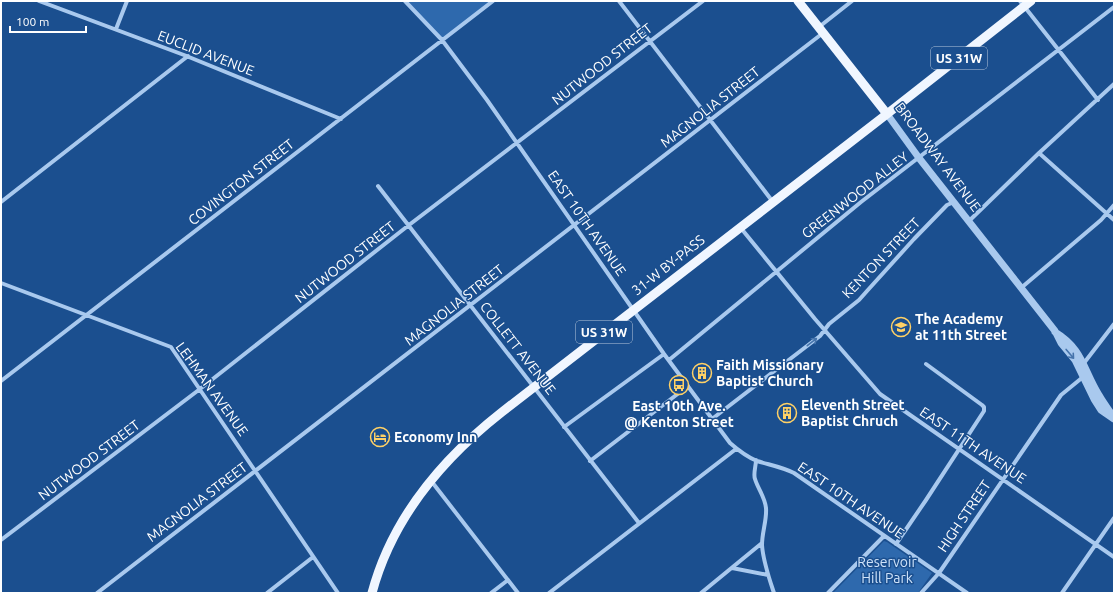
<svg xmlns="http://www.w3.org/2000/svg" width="1115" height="594" font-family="Ubuntu,sans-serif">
<rect width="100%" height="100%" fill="#1b4f8f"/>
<path fill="#2e69ad" d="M405,1H493L442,40Z
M884,541L887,542L932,573L918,593H833Z"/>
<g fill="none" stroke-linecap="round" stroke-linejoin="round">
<path stroke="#a9c9ee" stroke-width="4" d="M39,1L184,55L341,119
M405,1L442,40L487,100L664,354L730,443C738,450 747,457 757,461C770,465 782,467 794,473L967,593
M619,1L773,202
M1020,1L1098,100
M819,27L852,1
M116,29L127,1
M1039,153L1114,220
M378,186L639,523
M1,202L188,56
M969,221L1039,153L1114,84
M740,227L815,319L880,394L1114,557
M1,283L171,347L338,593
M1021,288L1101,220L1114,205
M669,360L861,202L1114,7
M1084,363L1114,324
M1,381L493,1
M712,419L820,336L829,324L859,300L867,291L914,239L947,205L954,202
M564,427L664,354
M756,460C756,466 753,474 755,479C758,489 765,497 766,508C767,520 762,532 762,545C763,561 769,578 774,593
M590,461L688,386
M432,482L518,593
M1,540L200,389L409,225L703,1
M896,544L926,500L984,411V407L982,405L926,364
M732,568L768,575
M97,593L823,33
M267,593L313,557
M491,593L508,580
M549,593L736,449
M701,593L762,543
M828,593L884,536
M921,593L939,573L1061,395L1083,377
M1062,593L1114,518"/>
<path stroke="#a9c9ee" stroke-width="7" d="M887,114L919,158L1055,331L1061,343L1075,360L1094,399L1101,410L1114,419
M1055,332C1083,349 1083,369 1099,395C1103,402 1108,409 1113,416"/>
<path stroke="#f0f6ff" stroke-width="9" d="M798,1L887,114
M372,593C392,518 442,459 502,412L887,114L1031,1"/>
</g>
<defs><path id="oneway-shaft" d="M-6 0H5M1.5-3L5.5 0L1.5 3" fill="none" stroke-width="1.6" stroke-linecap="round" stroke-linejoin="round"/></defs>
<g stroke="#4674ac">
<use href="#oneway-shaft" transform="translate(812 342) rotate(-38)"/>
<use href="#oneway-shaft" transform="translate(1070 354) rotate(50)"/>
</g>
<defs>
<symbol id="school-ring" viewBox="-11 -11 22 22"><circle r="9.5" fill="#1b4f8f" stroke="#ffd166" stroke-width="1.5"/><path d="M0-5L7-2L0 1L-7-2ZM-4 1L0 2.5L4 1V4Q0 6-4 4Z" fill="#ffd166"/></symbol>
<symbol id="building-ring" viewBox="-11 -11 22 22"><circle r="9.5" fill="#1b4f8f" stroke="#ffd166" stroke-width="1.5"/><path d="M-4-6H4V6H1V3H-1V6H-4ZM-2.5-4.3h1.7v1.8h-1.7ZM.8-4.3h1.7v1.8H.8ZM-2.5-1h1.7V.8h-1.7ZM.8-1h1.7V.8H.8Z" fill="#ffd166"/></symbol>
<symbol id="bus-ring" viewBox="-11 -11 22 22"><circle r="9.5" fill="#1b4f8f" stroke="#ffd166" stroke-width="1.5"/><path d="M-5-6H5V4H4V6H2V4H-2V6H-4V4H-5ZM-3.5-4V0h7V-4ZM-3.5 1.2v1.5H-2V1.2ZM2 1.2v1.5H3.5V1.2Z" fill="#ffd166"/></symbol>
<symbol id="hotel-ring" viewBox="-11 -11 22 22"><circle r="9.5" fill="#1b4f8f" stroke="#ffd166" stroke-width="1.5"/><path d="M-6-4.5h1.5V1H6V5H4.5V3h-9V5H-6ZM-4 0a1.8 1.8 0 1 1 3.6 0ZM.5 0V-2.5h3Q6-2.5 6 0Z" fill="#ffd166"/></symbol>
</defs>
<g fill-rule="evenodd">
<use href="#school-ring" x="890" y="316" width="22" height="22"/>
<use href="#building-ring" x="691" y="362" width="22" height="22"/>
<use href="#bus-ring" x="668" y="374" width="22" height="22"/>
<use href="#building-ring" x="776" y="402" width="22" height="22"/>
<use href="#hotel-ring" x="369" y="426" width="22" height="22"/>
</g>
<g text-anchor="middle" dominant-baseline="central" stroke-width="3" stroke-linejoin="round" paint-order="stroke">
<g fill="#1b4f8f" stroke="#bbcadd" stroke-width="1">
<rect x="931" y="47" width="56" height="22" rx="3"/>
<rect x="576" y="321" width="56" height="22" rx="3"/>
</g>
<g font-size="13" font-weight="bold" fill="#fff">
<text x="959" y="58">US 31W</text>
<text x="604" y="332">US 31W</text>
</g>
<g font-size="14" fill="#fff" stroke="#1b4f8f">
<text transform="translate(206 53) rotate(21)">EUCLID AVENUE</text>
<text transform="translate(602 64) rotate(-38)">NUTWOOD STREET</text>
<text transform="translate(710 107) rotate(-38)">MAGNOLIA STREET</text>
<text transform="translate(938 157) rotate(53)">BROADWAY AVENUE</text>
<text transform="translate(241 182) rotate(-38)">COVINGTON STREET</text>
<text transform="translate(855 195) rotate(-38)">GREENWOOD ALLEY</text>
<text transform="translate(587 223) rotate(55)">EAST 10TH AVENUE</text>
<text transform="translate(881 258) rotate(-46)">KENTON STREET</text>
<text transform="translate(345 262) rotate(-38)">NUTWOOD STREET</text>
<text transform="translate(668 265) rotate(-38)">31-W BY-PASS</text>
<text transform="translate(454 305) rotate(-38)">MAGNOLIA STREET</text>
<text transform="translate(518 348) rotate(52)">COLLETT AVENUE</text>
<text transform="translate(212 389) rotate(54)">LEHMAN AVENUE</text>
<text transform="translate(973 445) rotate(34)">EAST 11TH AVENUE</text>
<text transform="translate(89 460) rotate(-37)">NUTWOOD STREET</text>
<text transform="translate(851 500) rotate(34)">EAST 10TH AVENUE</text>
<text transform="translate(197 502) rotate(-37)">MAGNOLIA STREET</text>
<text transform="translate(964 516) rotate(-56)">HIGH STREET</text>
</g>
<g font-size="14" font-weight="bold" fill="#fff" stroke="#1b4f8f" text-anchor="start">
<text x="915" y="319">The Academy<tspan x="915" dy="16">at 11th Street</tspan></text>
<text x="716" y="365">Faith Missionary<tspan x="716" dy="16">Baptist Church</tspan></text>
<text x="801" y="405">Eleventh Street<tspan x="801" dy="16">Baptist Chruch</tspan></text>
<text x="679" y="406" text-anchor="middle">East 10th Ave.<tspan x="679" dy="16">@ Kenton Street</tspan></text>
<text x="394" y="437">Economy Inn</text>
</g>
<g font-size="14" fill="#cfe3fa" stroke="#1b4f8f">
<text x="887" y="562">Reservoir<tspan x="887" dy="16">Hill Park</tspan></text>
</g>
</g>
<rect width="1115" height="594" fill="none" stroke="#ffffff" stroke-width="4"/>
<path d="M10 26v6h76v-6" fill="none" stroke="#ffffff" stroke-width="2"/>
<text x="16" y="26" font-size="12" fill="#ffffff" stroke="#1b4f8f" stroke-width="3" paint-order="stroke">100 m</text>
</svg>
